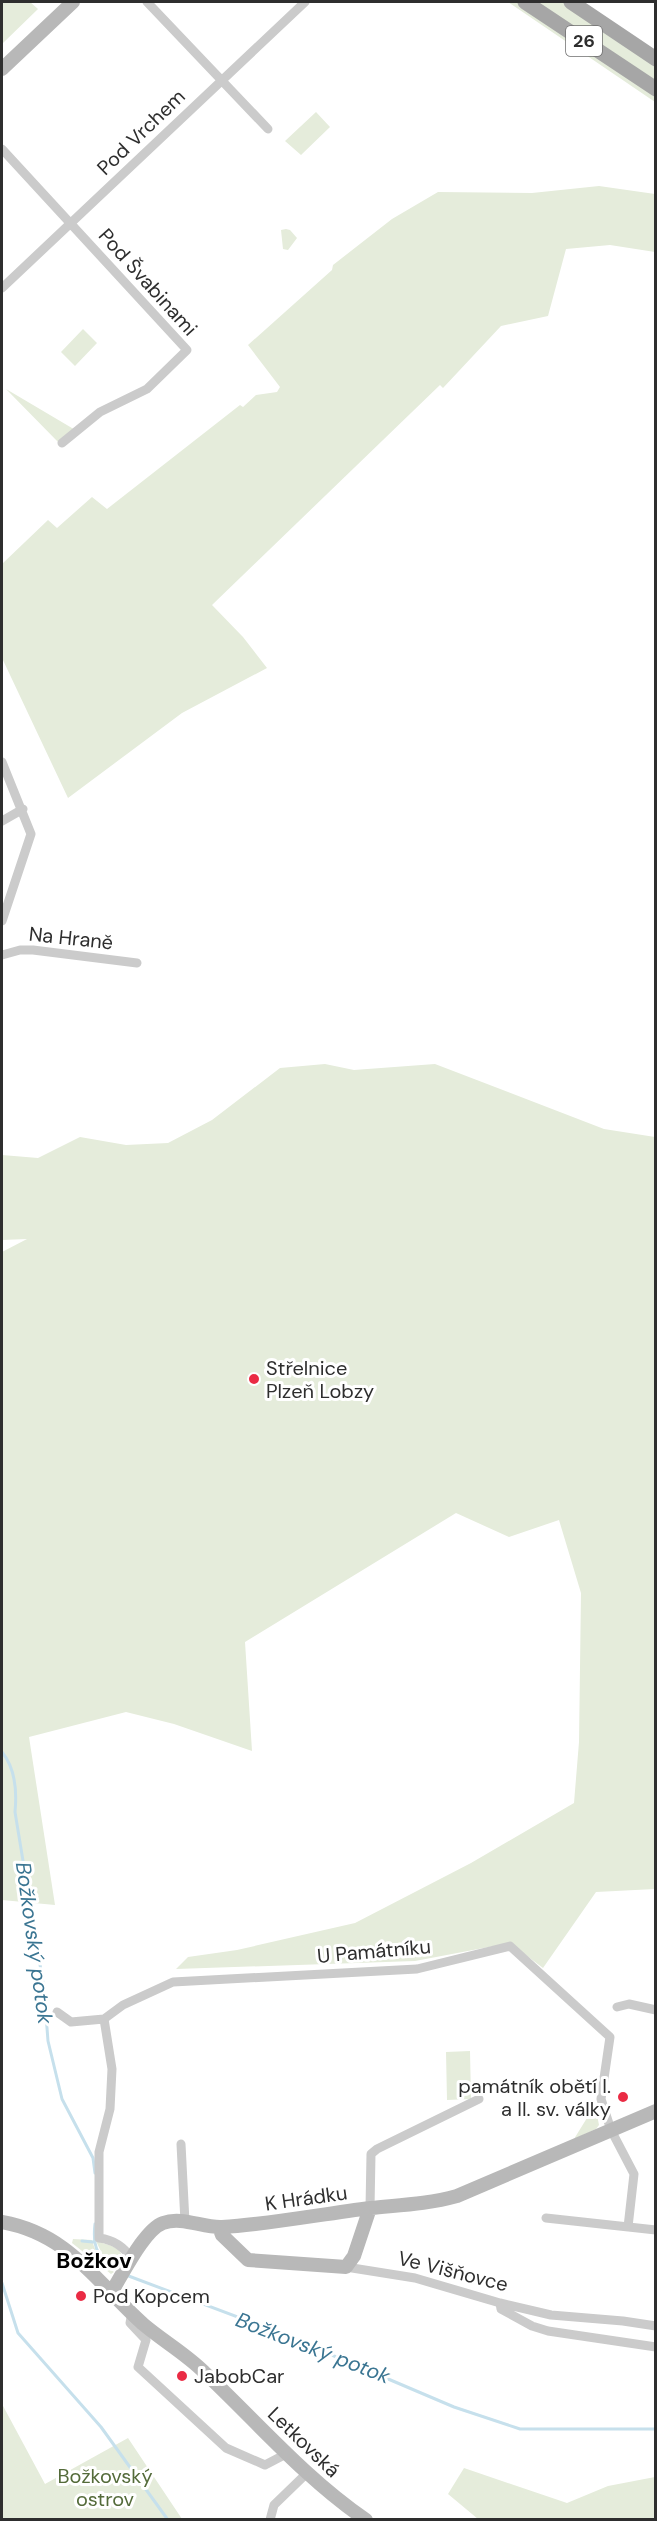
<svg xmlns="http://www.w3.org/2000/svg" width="657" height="2521" font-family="'DM Sans',sans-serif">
<rect width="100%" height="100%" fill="#fff"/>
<path fill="#e5ecdb" d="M2,2H30L38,9L2,44Z
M508,2H517L655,96V102Z
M536,2H562L655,65V82Z
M316,112L330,127L301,155L285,141Z
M599,186L655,194V252L610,245L566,249L548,316L501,326L443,388L440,385L212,605L243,637L267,668L182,713L68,798L2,658V564L48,520L57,528L92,497L107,509L240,405L243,407L256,395L277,392L280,387L248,345L332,270L333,265L392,219L438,192L532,193Z
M286,229L290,230L297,238L288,250L283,249L281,230Z
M83,329L97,343L75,366L61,352Z
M6,389L77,431L59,443Z
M325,1064L354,1070L435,1064L604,1129L655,1137V1889L596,1892L543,1968L510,1943L415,1961L176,1969L188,1957L237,1950L355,1923L471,1863L574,1803L579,1742L581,1593L559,1520L509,1537L456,1513L245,1642L252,1751L174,1724L126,1712L29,1737L55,1905L2,1900V1252L27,1239L2,1240V1155L38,1158L80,1137L126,1145L168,1143L212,1120L280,1068Z
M470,2051L471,2099L447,2100L446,2052Z
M595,2105L599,2125L596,2129L574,2139Z
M73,2239L92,2240C96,2255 102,2263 114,2272L111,2274L72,2243Z
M96,2241L112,2246L119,2250L123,2257L122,2261L111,2264L104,2258Z
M2,2404L45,2484L128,2438L182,2519H2Z
M464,2468L567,2503L608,2486L655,2477V2519H478L448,2494Z"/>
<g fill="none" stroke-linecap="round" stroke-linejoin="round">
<path stroke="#c6e0ec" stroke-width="3" d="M2,1752C16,1769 17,1791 15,1812L44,1989L48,2041L62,2099L93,2158L95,2173
M95,2224C92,2249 98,2258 120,2271
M82,2241L93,2242
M126,2275L280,2333L454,2407L520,2429H656
M2,2283L18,2333L101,2427L168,2520"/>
<path stroke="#cbcbcb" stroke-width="9" d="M147,2L268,129
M2,149L187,350L147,389L100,412L62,443
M2,288L305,2
M2,762L31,834L2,921
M2,821L23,809
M2,955L20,950H33L137,963
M617,2007L629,2004L656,2010
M57,2012L71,2022L104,2019L123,2005L173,1982L417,1969L510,1946L610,2037L601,2099L611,2130L634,2174L628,2227
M104,2019L112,2069L110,2109L99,2152V2238C115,2240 123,2247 133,2259
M181,2144L185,2222
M370,2208L371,2154L377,2149L479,2099
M546,2218L656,2230
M346,2267L415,2278L500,2303L551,2315L623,2321L656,2326
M500,2303L501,2309L532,2326L548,2331L656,2347
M132,2312L130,2323L146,2340L138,2367L226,2448L265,2465L286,2454
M270,2520L274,2505L306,2474"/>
<path stroke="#b8b8b8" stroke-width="14" d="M2,69L73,2
M2,2222C69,2234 96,2282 143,2324C163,2341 186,2354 204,2372C258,2423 305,2478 366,2520
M219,2227L222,2235L248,2260L346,2267L354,2256L370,2208
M112,2291C123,2274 144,2230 163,2223C182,2216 203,2228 222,2227C272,2224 321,2214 371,2208C400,2205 428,2204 457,2196L656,2111"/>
<path stroke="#a6a6a6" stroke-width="15" d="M525,2L656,89
M571,2L656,59"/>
</g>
<g fill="#ea2b44" stroke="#fff" stroke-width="2">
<circle cx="254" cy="1379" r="6"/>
<circle cx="623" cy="2097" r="6"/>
<circle cx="81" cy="2296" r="6"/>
<circle cx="182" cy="2376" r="6"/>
</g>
<g text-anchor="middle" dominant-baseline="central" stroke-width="6" stroke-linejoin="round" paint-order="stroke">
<rect fill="#fff" stroke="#6d6d6d" stroke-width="1.5" x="566" y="26" width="36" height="30" rx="4.5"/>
<g font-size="18" font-weight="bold" fill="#2e2e2e">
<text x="584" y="41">26</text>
</g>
<g font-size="20" fill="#2e2e2e" stroke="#fff">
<text transform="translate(141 132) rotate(-44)">Pod Vrchem</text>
<text transform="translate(148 282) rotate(48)">Pod Švabinami</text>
<text transform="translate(71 938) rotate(6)">Na Hraně</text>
<text transform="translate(374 1951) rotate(-5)">U Památníku</text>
<text transform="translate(306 2198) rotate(-8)">K Hrádku</text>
<text transform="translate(453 2271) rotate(14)">Ve Višňovce</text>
<text transform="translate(304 2442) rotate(44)">Letkovská</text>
</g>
<g font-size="20" fill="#2e2e2e" stroke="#fff" text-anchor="start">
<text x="266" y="1368">Střelnice<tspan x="266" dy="23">Plzeň Lobzy</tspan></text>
<text x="611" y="2086" text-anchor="end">památník obětí I.<tspan x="611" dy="23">a II. sv. války</tspan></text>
<text x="93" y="2296">Pod Kopcem</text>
<text x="194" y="2376">JabobCar</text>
</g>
<g font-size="20" fill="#546b3a" stroke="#fff">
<text x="105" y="2476">Božkovský<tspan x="105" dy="23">ostrov</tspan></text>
</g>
<g font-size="21" font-style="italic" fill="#3a7592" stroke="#fff">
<text transform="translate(34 1943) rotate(82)">Božkovský potok</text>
<text transform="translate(313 2348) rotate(21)">Božkovský potok</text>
</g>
<g font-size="22" font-weight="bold" fill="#000" stroke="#fff">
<text x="94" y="2260">Božkov</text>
</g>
</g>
<rect width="657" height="2521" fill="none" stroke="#2e2e2e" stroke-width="6"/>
</svg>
